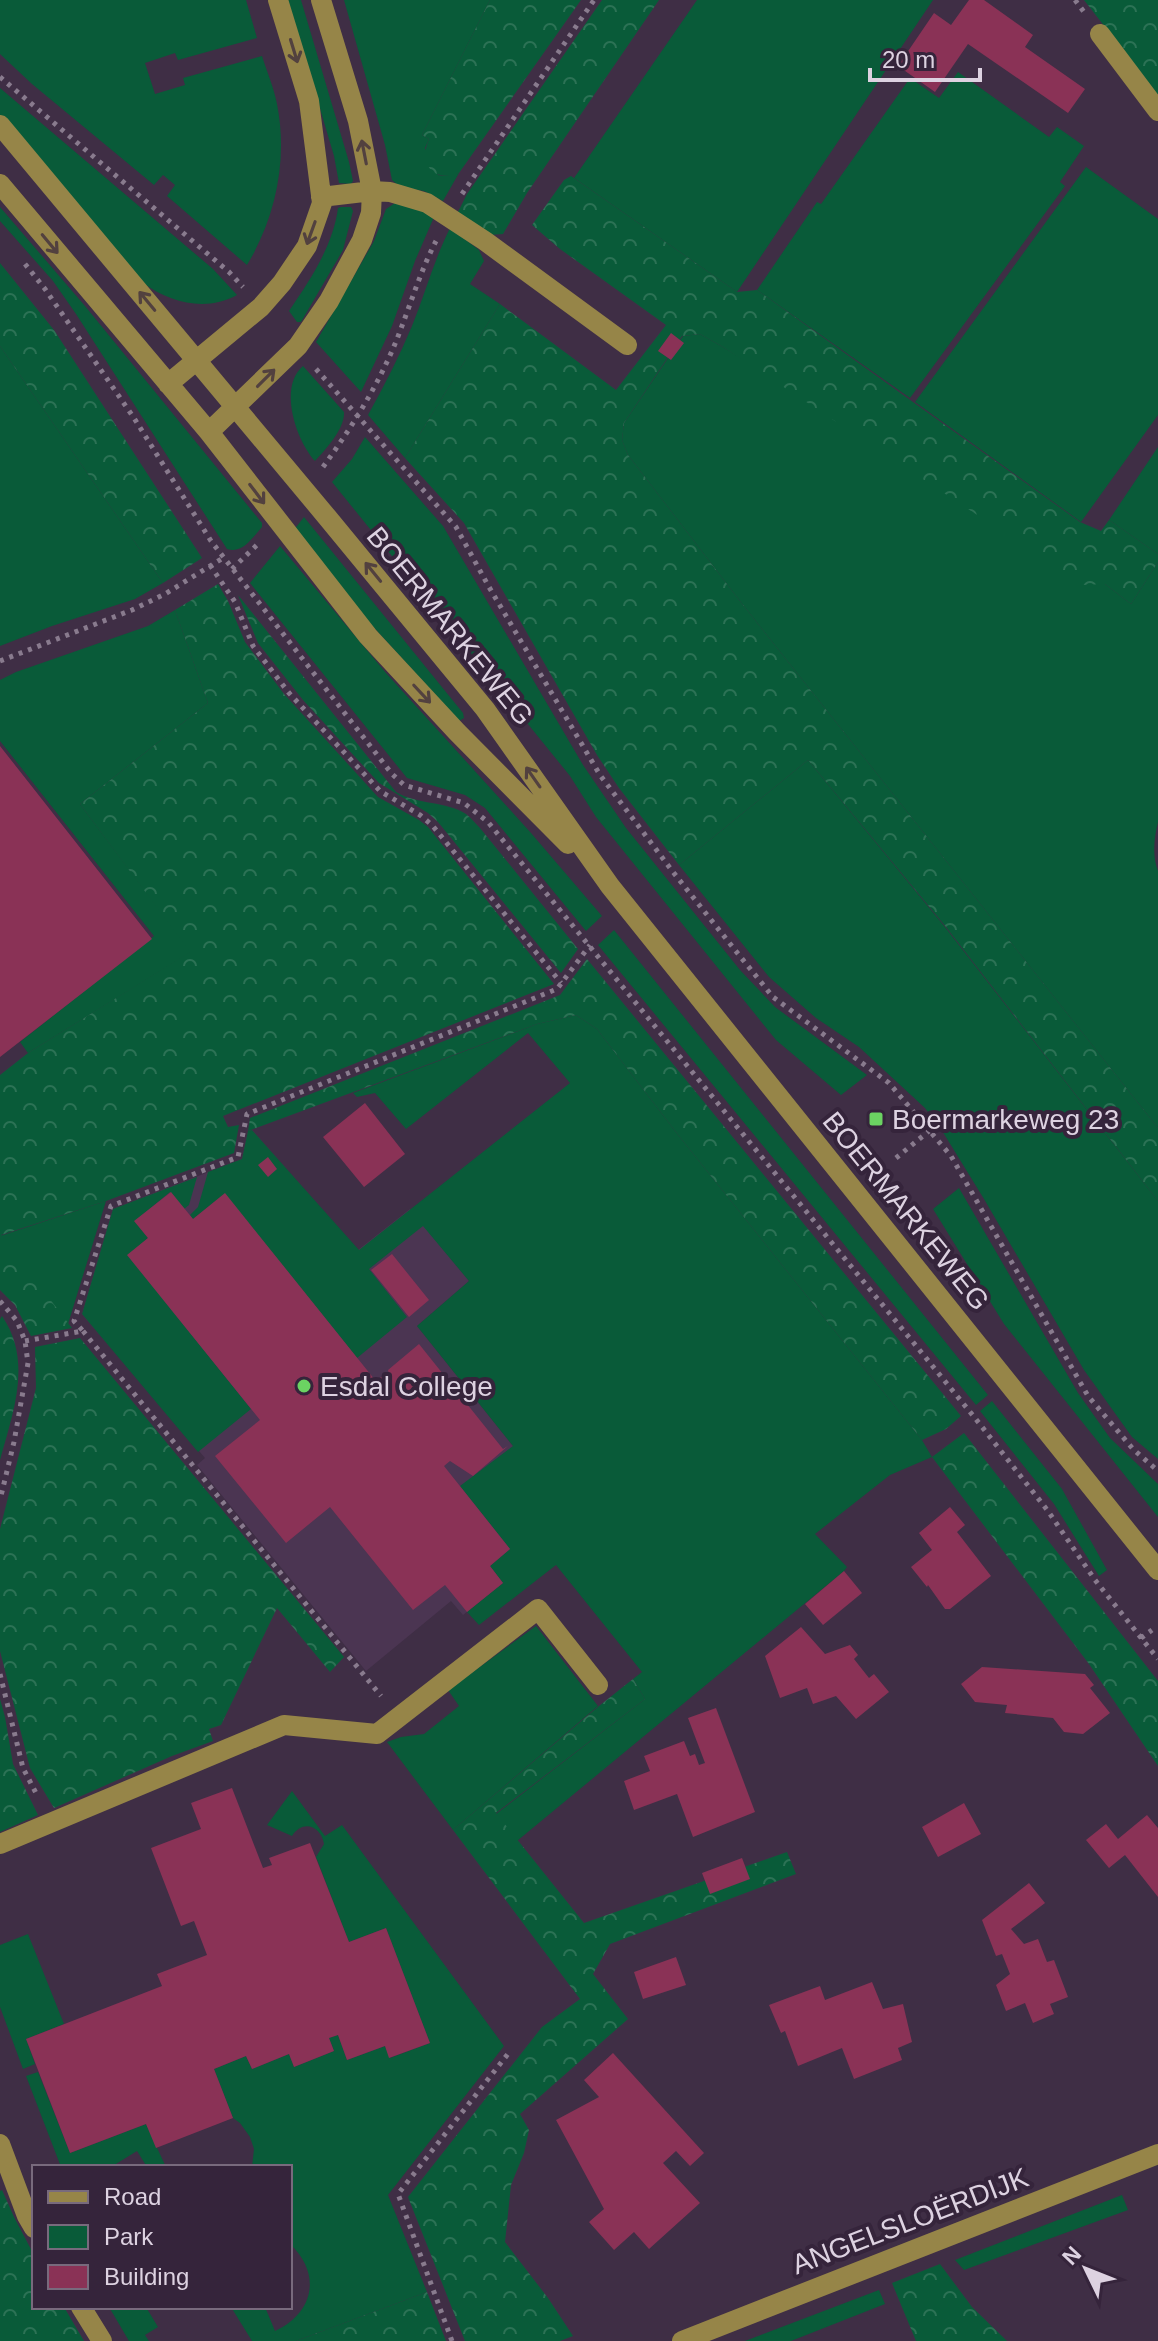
<svg xmlns="http://www.w3.org/2000/svg" width="1158" height="2341" font-family="Arial,sans-serif">
<defs>
<pattern id="forest-crowns" width="20" height="18" patternUnits="userSpaceOnUse" patternTransform="scale(2)"><rect width="20" height="18" fill="#095b39"/><path d="M2 6a3 3 0 1 1 6 0M12 15a3 3 0 1 1 6 0" fill="none" stroke="#2c7255"/></pattern>
</defs>
<rect width="100%" height="100%" fill="#3f2e45"/>
<path fill="#4b3552" d="M252,1130L358,1250L410,1209L469,1281L417,1326L513,1446L510,1549L503,1583L463,1615L451,1601L366,1671L197,1465L205,1458L82,1314L113,1209L242,1159L248,1131Z"/>
<path fill="#095b39" d="M0,0H246L257,38L178,60L175,53L145,63L155,94L185,85L183,78L262,56C267,72 274,88 277,104C288,159 276,217 247,265L167,196L175,185L163,175L154,185L32,84L0,54Z
M288,0H301L349,162L353,181L351,184L339,183L334,156Z
M344,0H490L422,135L429,139L425,148L438,175L444,176L459,173L443,201L424,191L400,187L392,180L385,145Z
M697,0H933L737,292L574,178Z
M958,72L1049,137L1057,127L1084,146L1060,182L1065,186L910,398L757,290L817,202L821,204L910,78L939,98Z
M0,88L213,269L237,295C206,312 171,303 143,283L0,115Z
M1086,167L1158,219V415L1081,522L915,402Z
M395,203L416,207L434,217L415,261L392,326L361,392L316,342L374,241L386,209Z
M0,207L85,306L262,523V527C252,538 243,554 227,549L76,314L53,281L0,221Z
M341,207H351L353,211L343,250L301,322H297L289,311C310,280 333,246 338,208Z
M450,228L479,250L484,261L470,284L500,304L405,458L368,415C384,386 399,357 412,326C425,294 434,260 450,228Z
M700,334L723,347L1105,584L1131,604L1158,562V822C1154,838 1152,856 1158,871V1128L743,605L628,455L622,440L624,423L683,336Z
M0,346L163,583L135,599L52,626L0,646Z
M303,366L344,412C345,429 326,449 315,461C296,440 278,387 303,366Z
M365,437L443,526L583,765L626,828L740,970L775,1007L867,1075L841,1095L776,1040L596,817L570,776L332,482L352,459Z
M1158,447V554L1109,520Z
M304,517L463,713L464,718L459,721L367,620L293,531Z
M280,546L386,673L531,833L602,916L586,931L485,808L465,795L407,778L250,583Z
M175,610L208,703L80,804L191,952L28,1053L20,1042L154,936L0,741V680L16,672L148,626Z
M808,760L945,927L1158,1201V1459L1132,1437L1084,1370L984,1199L941,1129L925,1108L859,1047L816,1018L769,977L679,865Z
M614,930L988,1395L976,1405L598,945Z
M576,1015L597,1029L679,1136L922,1440L932,1457L890,1475L815,1534L847,1567L844,1571L517,1841L496,1814L645,1699L633,1679L642,1672L556,1565L479,1625L467,1612L503,1583L490,1566L510,1549L460,1486L513,1446L417,1326L469,1281L423,1226L369,1269L407,1317L357,1358L225,1194L193,1219L190,1215L198,1207L208,1172L242,1159L248,1131L252,1130L359,1250L570,1083L528,1033L406,1129L375,1093L357,1097L353,1093L537,1024Z
M197,1177L189,1205L184,1209L170,1192L135,1221L148,1238L128,1255L251,1409L198,1452L82,1314L113,1209Z
M959,1188L1078,1393L1110,1438L1158,1484V1517L1004,1324L933,1209Z
M106,1201L68,1324L0,1236Z
M992,1401L1062,1489L1107,1570L1099,1576L1054,1504L980,1411Z
M536,1626L598,1706L453,1830L387,1742L401,1737L424,1734L459,1706L448,1690Z
M292,1791L325,1836L342,1825L504,2046L388,2195L427,2292L296,2341H252L231,2307H265L275,2331C314,2313 322,2274 290,2244V2167H252L254,2149L250,2137L240,2123L233,2118L214,2069L246,2056L252,2069L289,2054L294,2067L334,2051L329,2038L338,2035L347,2060L385,2046L390,2058L430,2043L386,1928L349,1942L316,1857L324,1844C321,1826 303,1819 292,1836L267,1825Z
M28,1934L64,2024L26,2039L35,2064L23,2069L0,2007V1945Z
M38,2072L70,2153L146,2124L166,2167H147L137,2151L111,2167H61L26,2076Z
M1122,2195L1128,2210L964,2270L955,2260Z
M879,2290L885,2304L791,2341H745Z
M109,2307H146L158,2327L145,2335L149,2341H129Z"/>
<path fill="url(#forest-crowns)" d="M490,0H581L459,173C433,183 418,163 429,139L422,135Z
M602,0H659L527,193L503,234L489,235L458,212L467,194Z
M1084,0H1158V95Z
M571,176L737,292L757,290L1080,522L1101,531L1109,520L1158,554V562L1131,604L1105,584L1083,585L723,347L700,334L682,336L624,423L622,440L628,455L743,605L1158,1128V1201L946,927L808,760L679,865L619,788L597,755L464,523L405,458L500,304L616,390L666,325L560,249L532,225L564,180Z
M0,263L54,330L202,558L163,583L0,346Z
M218,584L228,601L245,642L284,694L378,797L419,820L428,827L554,984L223,1116L228,1127L239,1125L234,1153L106,1201L1,1235L72,1328L31,1336L15,1305L0,1290V1075L28,1053L190,952L80,804L208,703L175,610Z
M238,595L396,792C418,805 446,801 466,814C471,818 476,824 480,828L578,949L561,973L438,822L428,813L379,783L303,700L258,643Z
M587,959L961,1416L946,1429L922,1440L679,1136L597,1029L576,1015L537,1024L248,1131L250,1118L560,995Z
M2,1316C33,1361 13,1412 0,1460V1319Z
M80,1338L344,1657L330,1672L277,1608L221,1725L209,1729L213,1741L172,1756L54,1808L30,1768L0,1651V1529L36,1388L35,1347Z
M964,1433L1158,1681V1766L1089,1664L932,1457Z
M633,1679L645,1699L496,1813L584,1923L787,1852L796,1874L610,1944L593,1974L628,2019L520,2114L529,2130L524,2153L511,2185L505,2242L548,2298L573,2336L560,2341H465L408,2197L542,2027L580,1999L453,1830L599,1706Z
M0,1699L5,1717L13,1764L38,1815L0,1832Z
M2,2190L14,2217L34,2255V2307H64L84,2341H0V2191Z
M940,2264L972,2307L1007,2341H916L892,2283Z
M427,2292L446,2341H296Z"/>
<path fill="#8a3256" d="M969,0H984L1033,35L1025,47L1085,89L1068,113L968,44L935,92L898,66L934,13L951,25Z
M671,333L684,343L671,360L658,351Z
M0,746L152,939L0,1057Z
M365,1103L405,1154L364,1187L323,1137Z
M268,1157L277,1169L268,1177L258,1165Z
M171,1192L193,1219L225,1193L375,1380L389,1374L388,1370L419,1344L503,1449L508,1446L473,1476L450,1461L444,1466L510,1549L490,1566L503,1583L467,1612L445,1585L413,1610L330,1507L286,1543L215,1456L260,1420L127,1255L148,1238L134,1221Z
M392,1254L429,1300L409,1317L371,1270Z
M950,1507L965,1525L957,1532L991,1576L950,1609H945L928,1585L927,1587L911,1567L932,1550L919,1533Z
M844,1571L862,1593L823,1625L805,1604Z
M801,1627L825,1654L850,1645L858,1655L854,1659L869,1678L874,1674L889,1692L856,1719L836,1696L813,1704L807,1688L780,1698L765,1656Z
M982,1667L1085,1674L1094,1685L1090,1688L1110,1713L1083,1734L1064,1732L1053,1718L1005,1713L1007,1705L975,1702L961,1684Z
M716,1708L755,1812L693,1837L677,1794L634,1810L624,1781L650,1771L644,1756L684,1741L690,1756L695,1754L699,1765L705,1763L688,1718Z
M232,1788L263,1868L272,1865L269,1858L310,1843L349,1942L386,1928L430,2043L389,2058L385,2046L347,2060L338,2035L329,2038L334,2051L294,2067L289,2054L252,2069L246,2056L214,2069L233,2118L156,2148L146,2124L70,2153L26,2039L162,1986L157,1974L207,1955L194,1921L181,1926L151,1848L201,1829L191,1803Z
M964,1803L981,1834L938,1857L922,1827Z
M1147,1815L1158,1828V1897L1125,1855L1109,1868L1086,1840L1106,1824L1118,1839Z
M742,1858L750,1879L710,1894L702,1873Z
M1029,1883L1045,1903L1011,1929L1024,1944L1038,1939L1047,1962L1054,1960L1068,1997L1050,2004L1054,2014L1033,2023L1025,2003L1006,2011L996,1985L1010,1974L1002,1954L996,1956L982,1920Z
M676,1957L686,1985L643,1999L634,1972Z
M872,1982L883,2009L903,2004L912,2042L898,2048L902,2060L854,2079L842,2048L798,2066L785,2031L781,2033L769,2005L820,1986L825,2000Z
M613,2053L704,2153L690,2166L676,2151L663,2163L700,2203L649,2249L634,2232L614,2250L589,2222L604,2209L556,2120L599,2097L584,2080Z"/>
<g fill="none" stroke-linecap="round" stroke-linejoin="round">
<path stroke="#897b8e" stroke-width="5" stroke-dasharray="4 6" stroke-linecap="butt" d="M1075,0L1084,12
M0,77L229,272L243,287
M462,194L594,0
M25,264L45,289L134,418L211,541L392,774L404,785L464,803L488,822L975,1418L1048,1511L1095,1580L1158,1659
M316,369L456,527L489,587L600,775L673,872L735,950L773,997L889,1083L951,1156L1088,1396L1133,1449L1158,1471
M323,467C352,427 379,384 397,339C410,306 420,272 436,241
M210,565L235,602L253,646L289,693L380,791L420,815L432,825L561,983
M232,569L260,542
M0,661L132,610L165,594L223,558
M896,1158L929,1131
M0,1301L17,1321L25,1341L28,1363L14,1442L0,1500
M83,1331L381,1696
M25,1341L83,1331L74,1321L111,1206L238,1157L247,1114L557,989L590,945
M1141,1638L1152,1630
M0,1674L23,1768L38,1797
M452,2341L398,2194L511,2050"/>
<path stroke="#968548" stroke-width="20" d="M1100,34L1158,111
M0,125L327,517L485,709L610,886L1158,1570
M0,184L209,432L368,636L457,732L568,844
M321,197L372,191L390,192L427,203L485,241L627,345
M168,384L261,307L282,283L307,246L322,203L309,101L278,0
M209,432L298,346L329,301L362,240L371,213L372,191L358,121L321,0
M0,1844L284,1725L377,1734L538,1609L598,1685
M0,2144L27,2216L34,2228
M81,2307L102,2341
M682,2341L1158,2154"/>
</g>
<defs><path id="oneway-shaft" d="M-6 0H5M1.5-3L5.5 0L1.5 3" fill="none" stroke-width="1.6" stroke-linecap="round" stroke-linejoin="round" transform="scale(2)"/></defs>
<g stroke="#52413f">
<use href="#oneway-shaft" transform="translate(294 51) rotate(73)"/>
<use href="#oneway-shaft" transform="translate(364 152) rotate(-101)"/>
<use href="#oneway-shaft" transform="translate(311 233) rotate(110)"/>
<use href="#oneway-shaft" transform="translate(50 244) rotate(50)"/>
<use href="#oneway-shaft" transform="translate(147 301) rotate(-130)"/>
<use href="#oneway-shaft" transform="translate(266 378) rotate(-45)"/>
<use href="#oneway-shaft" transform="translate(257 494) rotate(53)"/>
<use href="#oneway-shaft" transform="translate(373 572) rotate(-129)"/>
<use href="#oneway-shaft" transform="translate(422 694) rotate(47)"/>
<use href="#oneway-shaft" transform="translate(533 777) rotate(-125)"/>
</g>
<g fill="#6bd362" stroke="#35243b" stroke-width="3">
<rect x="868" y="1111" width="16" height="16" rx="4"/>
<circle cx="304" cy="1386" r="8"/>
</g>
<g text-anchor="middle" dominant-baseline="central" stroke-width="8" stroke-linejoin="round" paint-order="stroke">
<g font-size="28" fill="#ddd2e1" stroke="#35243b">
<text transform="translate(450 626) rotate(51)">BOERMARKEWEG</text>
<text transform="translate(906 1211) rotate(51)">BOERMARKEWEG</text>
<text transform="translate(910 2221) rotate(-21)">ANGELSLOËRDIJK</text>
</g>
<g font-size="28" fill="#ddd2e1" stroke="#35243b" text-anchor="start">
<text x="892" y="1119">Boermarkeweg 23</text>
<text x="320" y="1386">Esdal College</text>
</g>
</g>
<rect x="32" y="2165" width="260" height="144" fill="#35243b" stroke="#786a7d" stroke-width="2"/>
<rect x="48" y="2191" width="40" height="12" fill="#968548" stroke="#786a7d" stroke-width="2"/>
<text x="104" y="2205" font-size="24" fill="#ddd2e1">Road</text>
<rect x="48" y="2225" width="40" height="24" fill="#095b39" stroke="#786a7d" stroke-width="2"/>
<text x="104" y="2245" font-size="24" fill="#ddd2e1">Park</text>
<rect x="48" y="2265" width="40" height="24" fill="#8a3256" stroke="#786a7d" stroke-width="2"/>
<text x="104" y="2285" font-size="24" fill="#ddd2e1">Building</text>
<g transform="translate(1086 2269) rotate(313)" stroke="#35243b" stroke-width="6" paint-order="stroke">
<path d="M0-6L14 30L0 20L-14 30Z" fill="#ddd2e1"/>
<text y="-12" font-size="22" font-weight="bold" text-anchor="middle" fill="#ddd2e1">N</text>
</g>
<path d="M870 68v12h110v-12" fill="none" stroke="#ddd2e1" stroke-width="4"/>
<text x="882" y="68" font-size="24" fill="#ddd2e1" stroke="#35243b" stroke-width="6" paint-order="stroke">20 m</text>
</svg>
